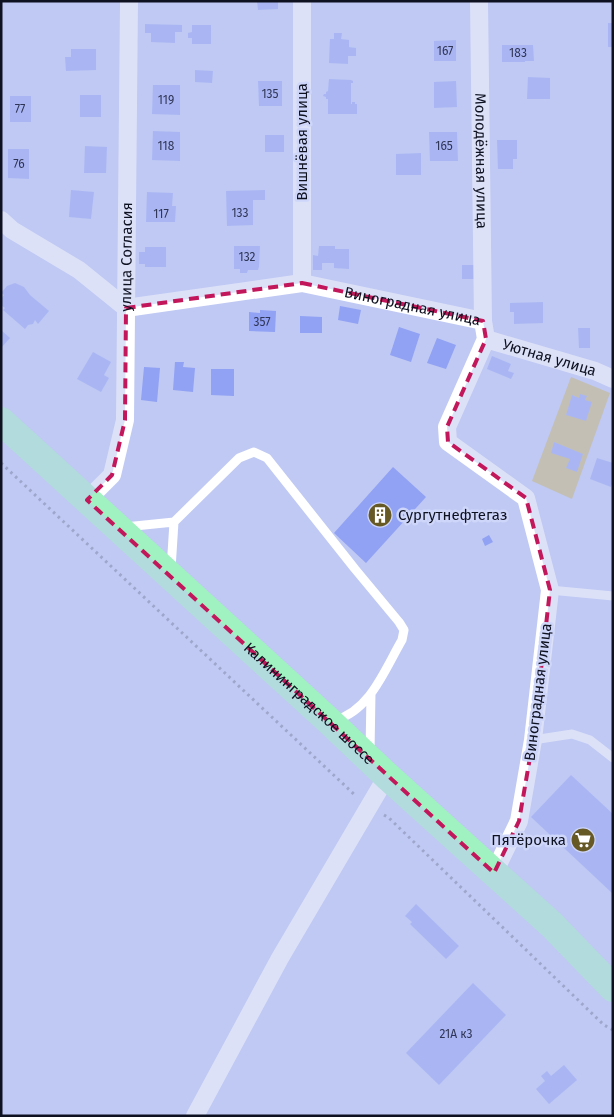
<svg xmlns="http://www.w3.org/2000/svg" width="614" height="1117" font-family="'Fira Sans',sans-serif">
<rect width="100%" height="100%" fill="#bfc9f3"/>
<path fill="#c8b46a" d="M571,377L610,393L572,499L532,481Z"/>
<path fill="#91a1f4" d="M257,1H278V9L258,10Z
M608,23H613V47H608Z
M145,24L182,25V32H175V43L151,42V33H145Z
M192,25H211V44H192V38H188V33L192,32Z
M334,33H342L341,39L349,40V47L356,48V56H348V64L329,63L330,39H334Z
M456,40V61H434V41Z
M502,45H533L534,61H525V62H502Z
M71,49H96V70L66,71L65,57H71Z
M195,70L213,71L212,83L195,82Z
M528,77L550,78V99H527Z
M329,79L351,80L353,81V83H351V104H352V102H355V104H357V114H328V99H326V97L323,96L324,94H326V92L328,91Z
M258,81H282V106H259Z
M456,81L457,107L434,108V82Z
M153,85H180V115L152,114Z
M80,95H101V117H80Z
M10,96H31V122H10Z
M153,131L180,132V161L152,160Z
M429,132H457L458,161H430Z
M265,135H284V152H265Z
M497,140H517V159H513V169H498Z
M85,146L107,147L106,173H84Z
M8,149H29V179L8,178Z
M421,153V175H396V154Z
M71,190L94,192L91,219L69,217Z
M265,190V200H253V225L227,226L226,191Z
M147,192L173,193L172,206H176L175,222H146Z
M234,246H260L259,267L258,270H248L247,273H240V269H234Z
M319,246H335V249H349V269L334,268V263H322V270H313V255L318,256Z
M145,247H166V267H145V264H139V252H145Z
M462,265H477L476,279H462Z
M15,283L24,287L30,295L49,311L38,324L35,320L33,324L28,325L25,329L3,310L5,308L1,305V299L4,295L1,293L7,286Z
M543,302V323L514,324V312H510V303Z
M340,306L361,310L358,324L338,320Z
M260,310L276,311L275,332L249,331V312L260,313Z
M300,316L322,317V333H300Z
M399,327L420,334L411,362L390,355Z
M578,328H590V348H579Z
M1,330L10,338L1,348Z
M437,338L456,345L446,369L427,363Z
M93,352L111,362L104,375L109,378L101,392L77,379Z
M492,356L511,364L508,371L514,373L511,379L487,369Z
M175,362H184L183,367L195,368L193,392L173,390Z
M144,367L160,368L157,402L141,400Z
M211,369H234V396L211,395Z
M580,394L587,396L585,400L592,402L586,421L566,415L572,395L579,398Z
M554,442L583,454L577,472L566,468L570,459L551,453Z
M597,458L613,463V482L611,487L590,479Z
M393,467L426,497L366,563L334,533Z
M489,535L493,542L485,546L482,539Z
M571,775L613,814V892L612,893L531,817Z
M416,904L459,946L446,959L410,924L412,922L405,916Z
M473,983L506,1015L439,1085L406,1053Z
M564,1065L577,1080L549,1104L536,1089L545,1081L541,1076L547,1071L551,1076Z"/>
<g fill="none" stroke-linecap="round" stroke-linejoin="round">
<path stroke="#757c9b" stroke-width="3" stroke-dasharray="2.5 4" stroke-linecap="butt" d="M1,463L356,796
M384,815L389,818L604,1025L613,1030"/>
<path stroke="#fff" stroke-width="9" d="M125,527L174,522L239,458L254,452L267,458L355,569L399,622L404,630L402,640C385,669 370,711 335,720
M171,569L174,522
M550,590L613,596
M533,740L572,734L590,740L613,758
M370,752L371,694"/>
<g stroke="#fff" stroke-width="18">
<path id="s1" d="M479,1L483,321L486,339L447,427L448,442L526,498L550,590L533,740L519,821L494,873"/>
<path id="s2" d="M1,220L12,230L79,270L126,308L302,283L483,321"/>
<path d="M302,283V1"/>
<path id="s3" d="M486,339L595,371L613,379"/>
<path id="s4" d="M87,500L112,475L125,420L129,1"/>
<path d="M195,1116L280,958L387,776"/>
</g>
<path stroke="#a0f2c1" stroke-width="28" id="s5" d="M1,421L329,721L387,776L552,925L613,988"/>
</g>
<path d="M0 0H614V1117H0ZM302,283L483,321L486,339L447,427L448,442L526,498L550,590L533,740L519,821L494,873L87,500L112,475L125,420L126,308Z" fill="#bfc9f3" fill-opacity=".55" fill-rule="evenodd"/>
<path fill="none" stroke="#c2185b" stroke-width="4" stroke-dasharray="10 6" stroke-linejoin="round" d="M302,283L483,321L486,339L447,427L448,442L526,498L550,590L533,740L519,821L494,873L87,500L112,475L125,420L126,308Z"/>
<defs>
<symbol id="building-disc" viewBox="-11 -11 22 22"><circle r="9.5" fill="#675926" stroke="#ced6f9"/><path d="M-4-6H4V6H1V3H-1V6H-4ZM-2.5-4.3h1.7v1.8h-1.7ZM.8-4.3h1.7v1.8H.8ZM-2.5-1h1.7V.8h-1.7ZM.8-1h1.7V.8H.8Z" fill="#fff"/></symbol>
<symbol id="supermarket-disc" viewBox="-11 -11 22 22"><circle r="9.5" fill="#675926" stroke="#ced6f9"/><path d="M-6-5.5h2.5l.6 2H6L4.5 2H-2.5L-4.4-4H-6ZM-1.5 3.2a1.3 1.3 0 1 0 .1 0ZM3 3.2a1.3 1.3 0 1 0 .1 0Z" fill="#fff"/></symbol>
</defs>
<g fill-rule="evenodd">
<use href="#building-disc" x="366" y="501" width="28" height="28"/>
<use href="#supermarket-disc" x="569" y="826" width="28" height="28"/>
</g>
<g text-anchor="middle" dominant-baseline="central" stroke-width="5" stroke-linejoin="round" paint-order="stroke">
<g font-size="12" fill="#2f3555">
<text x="445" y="51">167</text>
<text x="518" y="53">183</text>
<text x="270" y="94">135</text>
<text x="166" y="100">119</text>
<text x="20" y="109">77</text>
<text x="166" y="146">118</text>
<text x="444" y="146">165</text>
<text x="19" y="164">76</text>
<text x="240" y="213">133</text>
<text x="161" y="214">117</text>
<text x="247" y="257">132</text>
<text x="262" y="322">357</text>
<text x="456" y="1034">21А к3</text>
</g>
<g font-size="15" fill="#0e1120" stroke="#ced6f9">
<text transform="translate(302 142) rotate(-90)">Вишнёвая улица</text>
<text stroke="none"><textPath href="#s1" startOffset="160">Молодёжная улица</textPath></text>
<text stroke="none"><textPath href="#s4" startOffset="255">улица Согласия</textPath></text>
<text stroke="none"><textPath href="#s2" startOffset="444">Виноградная улица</textPath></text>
<text stroke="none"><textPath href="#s3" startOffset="66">Уютная улица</textPath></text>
<text transform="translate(538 692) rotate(-83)">Виноградная улица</text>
<text stroke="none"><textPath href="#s5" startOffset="418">Калининградское шоссе</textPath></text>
</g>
<g font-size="15" fill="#0e1120" stroke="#ced6f9" text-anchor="start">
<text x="398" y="515">Сургутнефтегаз</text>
<text x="566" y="840" text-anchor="end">Пятёрочка</text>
</g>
</g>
<rect width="614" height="1117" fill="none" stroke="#0e1120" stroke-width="5"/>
</svg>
